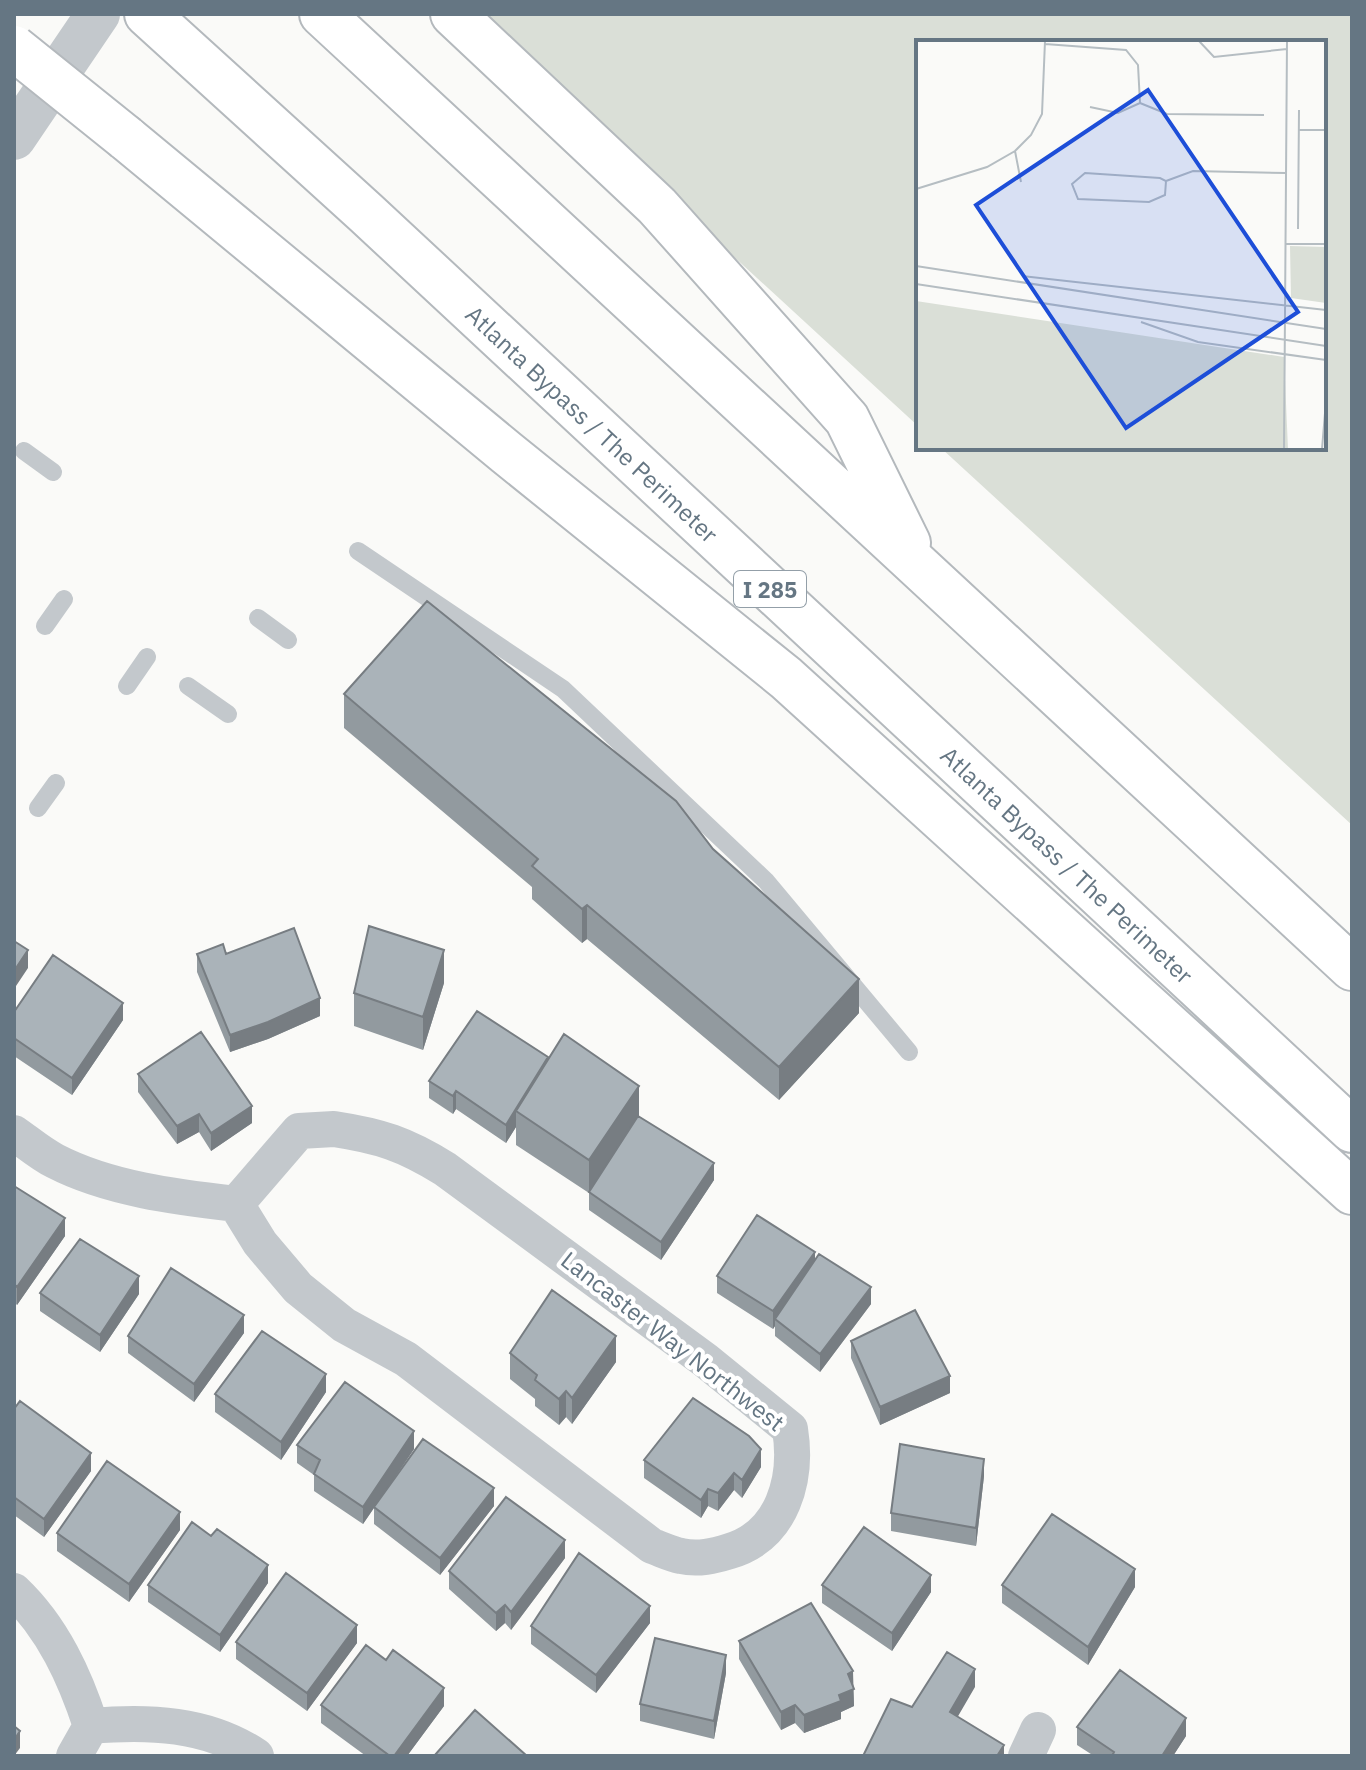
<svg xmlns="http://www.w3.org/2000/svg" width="1366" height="1770" font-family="'IBM Plex Sans',sans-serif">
<rect width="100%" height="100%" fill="#fafaf8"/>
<path fill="#dadfd7" d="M470,14H1352V825L941,448H1324V42H918V426Z"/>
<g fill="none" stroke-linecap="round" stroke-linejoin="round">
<defs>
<path id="motorway" d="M147,14L366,213L1352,1130
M322,14L1352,968
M453,14L657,206L847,419L908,543
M126,138L507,453L786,678L1352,1192"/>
</defs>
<use href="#motorway" stroke="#b4b9bd" stroke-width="48"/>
<path stroke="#c3c8cc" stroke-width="18" d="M24,451L53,472
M358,551L563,689L766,881L909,1052
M258,618L288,640
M45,626L64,599
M127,686L147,657
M188,686L228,714
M38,808L56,783"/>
<path stroke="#c3c8cc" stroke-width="36" d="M334,1129C380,1136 405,1144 445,1169L705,1360L790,1429C798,1479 783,1535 730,1551C714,1556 698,1560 681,1556C671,1554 661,1549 652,1546L406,1359L344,1325L298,1288L260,1243L236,1204L299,1131Z
M14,1133C27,1142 41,1154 55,1161C109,1189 177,1197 236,1204
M14,1591C53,1628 75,1677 91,1726
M91,1726C148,1721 207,1723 256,1756
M74,1756L91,1726
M1026,1756L1038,1730"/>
<path stroke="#c3c8cc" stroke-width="44" d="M14,138L98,14"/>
<use href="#motorway" stroke="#fff" stroke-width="44"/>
<defs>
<path id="motorway-bridge" d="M14,48L126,138"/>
</defs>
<use href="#motorway-bridge" stroke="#b4b9bd" stroke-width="48" stroke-linecap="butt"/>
<use href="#motorway-bridge" stroke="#fff" stroke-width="44"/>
</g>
<path fill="#929a9f" d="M344,694L713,849L859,1013L779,1100L587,939L582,943L532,899V887L344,728Z
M197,954H226L320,1016L268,1039L230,1052L197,972Z
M444,983L423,1050L354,1026V993Z
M14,1012L123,1020L72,1095L14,1056Z
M548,1060L639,1116L714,1180L661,1260L589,1210V1193L516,1145V1127L506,1143L456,1109L453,1114L429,1098V1081Z
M138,1074L252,1123L211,1151L199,1132L177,1144L138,1092Z
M14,1186L65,1236L17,1305L14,1302Z
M815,1260L871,1304L820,1372L775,1336V1326L773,1329L717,1293V1276Z
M40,1293L139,1294L100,1352L40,1311Z
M244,1333L194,1402L128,1353V1336Z
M851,1341L950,1393L880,1425L851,1358Z
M510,1353L616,1362L572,1424L566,1417L559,1425L535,1406V1399L510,1379Z
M326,1392L281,1460L215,1412V1394Z
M14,1409L91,1471L44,1537L14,1515Z
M297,1445L414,1449L388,1488L494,1506L440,1575L374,1524V1508L363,1524L314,1491V1475L297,1463Z
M644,1460L761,1467L742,1498L734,1490L718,1511L708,1506L701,1518L644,1478Z
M984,1476L976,1546L891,1531V1513Z
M180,1530L129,1602L57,1551V1533Z
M565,1558L511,1630L505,1623L496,1631L449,1589V1571Z
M268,1583L220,1652L148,1602V1585Z
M822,1585L931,1592L892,1651L822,1603Z
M1002,1585L1135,1587L1088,1665L1002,1603Z
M650,1623L596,1693L531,1644V1626Z
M739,1641L853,1686L854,1706L841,1712V1719L804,1733L795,1723L781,1730L739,1659Z
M236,1642L357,1643L307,1711L236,1659Z
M386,1660L444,1706L407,1756H366L321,1723V1705Z
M726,1673L714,1739L640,1721V1704Z
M1077,1727L1186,1736L1173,1756H1094L1077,1745Z"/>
<path fill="#777d82" d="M587,905V939L582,943V909Z
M28,950V968L14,989V971Z
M444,950V983L423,1050V1017Z
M859,979V1013L779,1100V1067Z
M320,998V1016L268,1039L230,1052V1035Z
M123,1003V1020L72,1095V1078Z
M548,1057V1075L516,1111V1127L506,1143V1125Z
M639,1086V1119L589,1193V1160Z
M456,1091V1109L453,1114V1096Z
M252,1106V1123L211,1151V1133Z
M199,1114V1132L177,1144V1126Z
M714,1163V1180L661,1260V1242Z
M65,1218V1236L17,1305V1287Z
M815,1252V1270L775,1319V1326L773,1329V1311Z
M139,1276V1294L100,1352V1335Z
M871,1287V1304L820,1372V1354Z
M244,1315V1333L194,1402V1384Z
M616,1336V1362L572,1424V1398Z
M326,1374V1392L281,1460V1442Z
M950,1376V1393L880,1425V1407Z
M566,1391V1417L559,1425V1399Z
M414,1431V1449L363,1524V1507Z
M761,1449V1467L742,1498V1480Z
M91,1453V1471L44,1537V1519Z
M984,1459V1476L976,1546V1528Z
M734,1473V1490L718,1511V1493Z
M494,1488V1506L440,1575V1558Z
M708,1489V1506L701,1518V1500Z
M180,1512V1530L129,1602V1584Z
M565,1540V1558L511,1630V1612Z
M268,1565V1583L220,1652V1635Z
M1135,1569V1587L1088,1665V1647Z
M931,1575V1592L892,1651V1633Z
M505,1605V1623L496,1631V1613Z
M650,1606V1623L596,1693V1675Z
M357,1625V1643L307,1711V1693Z
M726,1655V1673L714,1739V1721Z
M975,1669V1687L950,1730V1712Z
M853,1671L854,1706L841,1712V1719L804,1733V1715L839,1695L848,1674Z
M444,1688V1706L407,1756H394Z
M795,1705V1723L781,1730V1712Z
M1186,1718V1736L1173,1756H1162Z
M20,1731V1748L14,1756V1740Z
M1004,1745V1756H997Z"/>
<path fill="#aab3b9" stroke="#777d82" stroke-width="2" d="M427,601L676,801L713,849L859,979L779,1067L587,905L582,909L532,866L538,859L344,694Z
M369,926L444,950L423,1017L354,993Z
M294,928L320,998L268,1022L230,1035L197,954L223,944L226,954Z
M14,941L28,950L14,971Z
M53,955L123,1003L72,1078L14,1038V1012Z
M477,1011L548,1057L506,1125L456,1091L453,1096L429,1081Z
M201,1032L252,1106L211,1133L199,1114L177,1126L138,1074Z
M564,1034L639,1086L589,1160L516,1111Z
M638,1116L714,1163L661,1242L589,1192Z
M14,1186L65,1218L17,1287L14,1284Z
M757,1215L815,1252L773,1311L717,1276Z
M80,1239L139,1276L100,1335L40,1293Z
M819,1254L871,1287L820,1354L775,1319Z
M171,1268L244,1315L194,1384L128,1336Z
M552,1290L616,1336L572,1398L566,1391L559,1399L535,1380L537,1375L510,1353Z
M915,1310L950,1376L880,1407L851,1341Z
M262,1331L326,1374L281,1442L215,1394Z
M345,1382L414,1431L363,1507L314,1474L320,1460L297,1445Z
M693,1398L749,1436L761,1449L742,1480L734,1473L718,1493L708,1489L701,1500L644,1460Z
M20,1401L91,1453L44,1519L14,1497V1409Z
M423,1439L494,1488L440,1558L374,1507Z
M900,1444L984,1459L976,1528L891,1513Z
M107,1461L180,1512L129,1584L57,1533Z
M506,1497L565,1540L511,1612L505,1605L496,1613L449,1571Z
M1052,1514L1135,1569L1088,1647L1002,1585Z
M192,1522L211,1536L217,1529L268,1565L220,1635L148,1585Z
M864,1527L931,1575L892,1633L822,1585Z
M579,1553L650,1606L596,1675L531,1626Z
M286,1573L357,1625L307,1693L236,1642Z
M811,1603L853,1671L848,1674L854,1689L839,1695L841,1701L804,1715L795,1705L781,1712L739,1641Z
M655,1638L726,1655L714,1721L640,1704Z
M366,1645L386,1660L393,1650L444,1688L394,1756H390L321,1705Z
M947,1652L975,1669L950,1712L1004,1745L997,1756H863L891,1699L912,1707Z
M1120,1670L1186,1718L1162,1756H1112L1114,1752L1077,1727Z
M475,1710L527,1756H434Z
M14,1726L20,1731L14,1740Z"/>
<g text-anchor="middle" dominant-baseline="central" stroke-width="8" stroke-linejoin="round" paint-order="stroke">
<rect fill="#fff" stroke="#939fa8" stroke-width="2" x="734" y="571" width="72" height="36" rx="6"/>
<g font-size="22" font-weight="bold" fill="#657683">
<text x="770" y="589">I 285</text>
</g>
<g font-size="24" fill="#657683" stroke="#fff">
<text transform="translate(592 424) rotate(43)">Atlanta Bypass / The Perimeter</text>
<text transform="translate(1067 865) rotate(43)">Atlanta Bypass / The Perimeter</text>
<text transform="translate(673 1341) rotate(38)">Lancaster Way Northwest</text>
</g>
</g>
<g transform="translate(916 40)">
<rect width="410" height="410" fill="#fafaf8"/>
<path d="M374,206L410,207V263L375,258ZM0,261L368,317L372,409H0Z" fill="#dadfd7"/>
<path fill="none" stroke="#b5bdc2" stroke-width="2" d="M283,1L298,17L371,9M129,4L210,10L222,25L224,63M224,63L251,74L348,75M174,67L202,73L224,63M383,90H410M99,111L105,142M169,133L244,138L250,141L249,155L233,162L162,159L156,144ZM250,141L277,131L370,133M0,149L71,127L99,111L115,95L126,74L129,1M382,189L383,70M370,204H410M0,226L410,289M106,236L410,270M0,244L410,306M225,282L282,302L410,320M368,409L371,1M406,409L410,361"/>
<path fill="#1d4ed8" fill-opacity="0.15" stroke="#1d4ed8" stroke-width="4" d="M232,50L382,272L210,388L60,165Z"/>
<rect width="410" height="410" fill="none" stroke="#657683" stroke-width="4"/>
</g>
<rect width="1366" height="1770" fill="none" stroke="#657683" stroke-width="32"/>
</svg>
